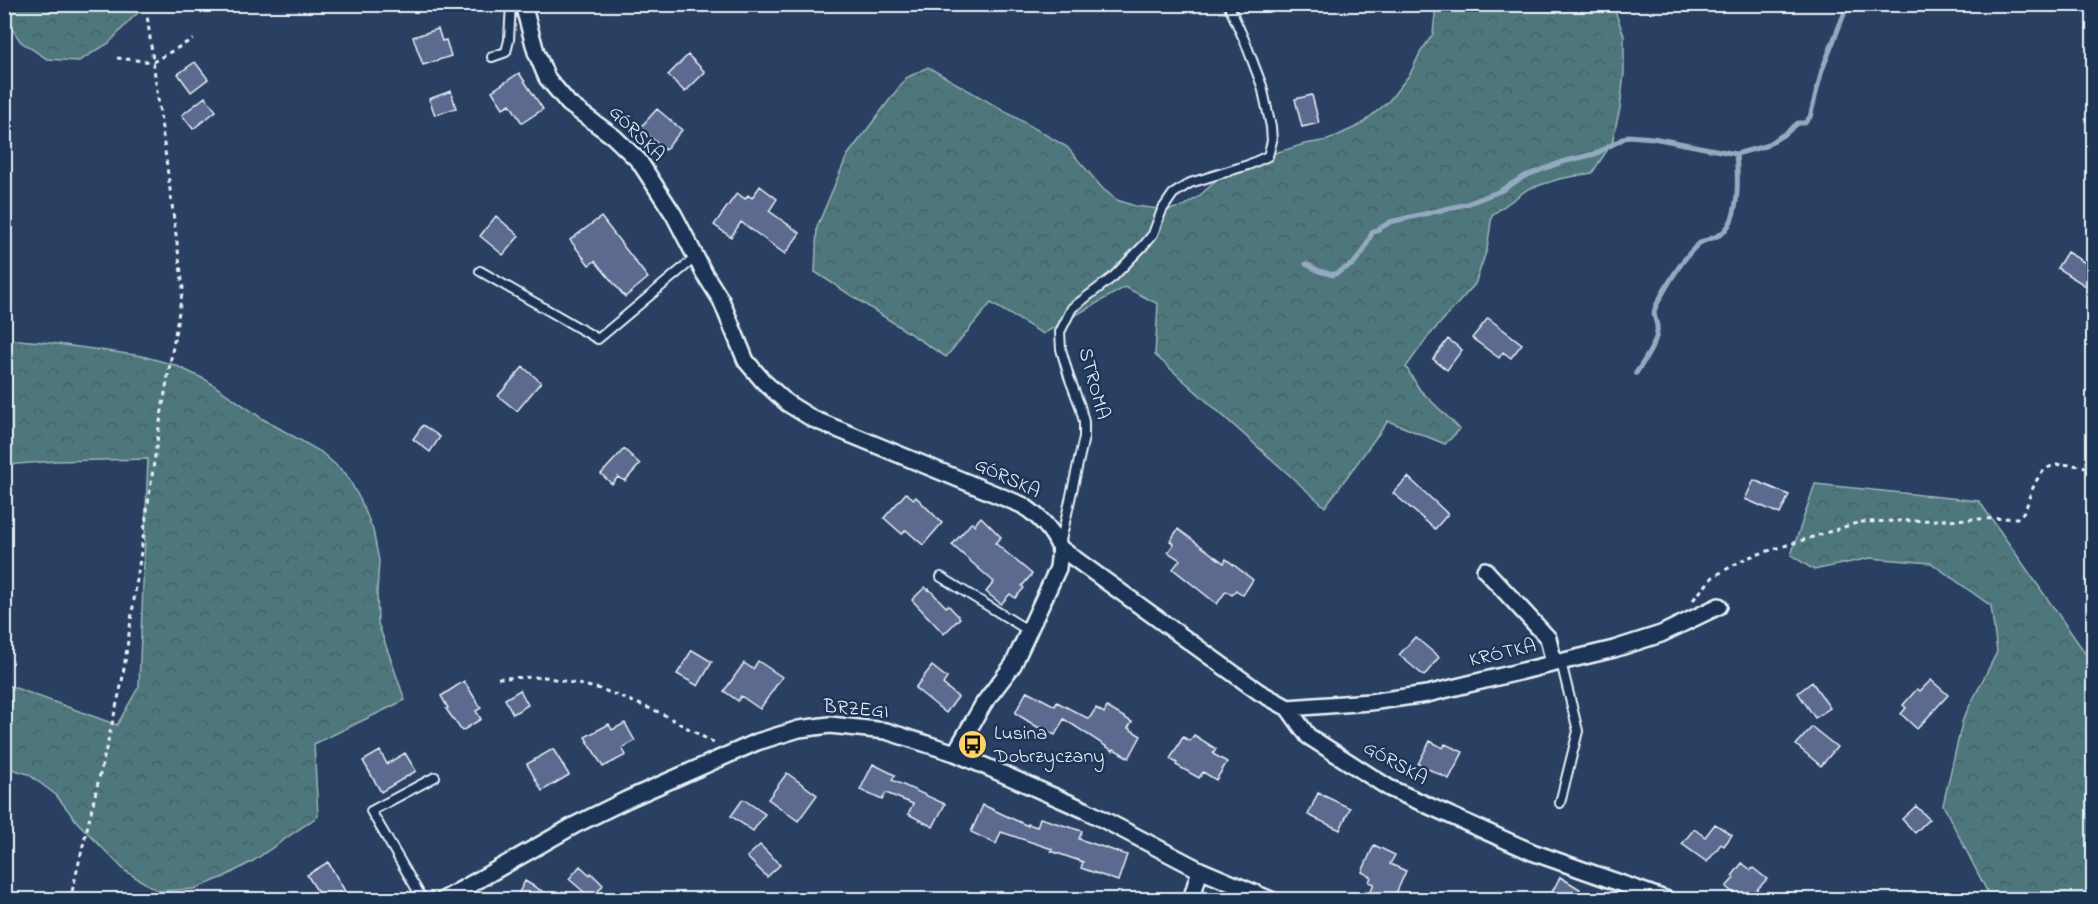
<svg xmlns="http://www.w3.org/2000/svg" width="2098" height="904" font-family="'Indie Flower',sans-serif">
<defs>
<pattern id="forest-crowns" width="20" height="18" patternUnits="userSpaceOnUse" patternTransform="scale(1.5)"><rect width="20" height="18" fill="#4e777b"/><path d="M2 6a3 3 0 1 1 6 0M12 15a3 3 0 1 1 6 0" fill="none" stroke="#4a6062"/></pattern>
</defs>
<rect width="100%" height="100%" fill="#2a4062"/>
<filter id="ink" filterUnits="userSpaceOnUse"><feTurbulence type="fractalNoise" baseFrequency=".0167" numOctaves="2"/><feDisplacementMap in="SourceGraphic" scale="12" xChannelSelector="R" yChannelSelector="G"/><feConvolveMatrix kernelMatrix="1 2 1 2 8 2 1 2 1" color-interpolation-filters="sRGB"/></filter>
<g filter="url(#ink)">
<path fill="url(#forest-crowns)" stroke="#9bb4ba" stroke-width="1.5" d="M4,5L5,4L148,5L133,17L109,43L79,61L47,59L21,42L5,19Z
M1436,5H1613L1624,36V73L1620,108L1612,143L1592,173L1559,179L1528,189L1492,215L1487,249L1475,284L1427,338L1406,367L1420,390L1460,429L1445,444L1388,421L1325,507L1155,355L1158,304L1125,287L1043,334L991,303L946,357L815,272L817,227L847,156L906,78L928,67L1067,147L1103,189L1117,200L1135,206L1168,210L1184,206L1198,197L1234,165L1305,144L1328,140L1360,125L1388,102L1410,74L1420,53L1433,34Z
M5,339L43,342L142,356L175,365L206,380L263,419L321,452L346,474L361,501L373,530L379,561L377,592L378,623L405,700L314,744L318,816L253,861L224,877L194,889L158,891L125,871L78,823L56,795L28,774L5,767V684L117,725L139,686L148,459L56,461L5,465Z
M1815,484L1979,501L2093,664V899H1991L1943,805L1963,719L1997,652L1991,606L1931,563L1870,558L1814,570L1791,555Z"/>
<g fill="none" stroke-linecap="round" stroke-linejoin="round">
<path stroke="#95aac1" stroke-width="5" d="M1306,264L1319,271L1333,275L1353,264L1363,252L1372,233L1390,222L1467,204L1500,191L1525,176L1562,162L1595,154L1628,136L1653,138L1736,154L1765,146L1786,133L1798,123H1805L1810,117L1822,70L1848,4
M1636,373C1643,363 1656,344 1657,332C1659,319 1649,318 1658,302C1668,283 1682,260 1697,245C1704,239 1715,239 1722,233C1741,218 1738,175 1736,154"/>
</g>
<path fill="#5d6b8f" stroke="#e8f1f8" stroke-width="1.5" d="M438,29L442,41L446,40L451,56L423,65L413,37Z
M688,55L705,72L685,92L668,75Z
M195,62L208,79L191,92L178,74Z
M519,73L543,109L522,123L510,104L503,108L492,91Z
M451,91L456,108L435,115L429,99Z
M1312,95L1319,123L1302,127L1295,99Z
M205,97L216,111L193,129L182,115Z
M657,109L682,130L665,150L640,128Z
M760,186L777,199L769,211L800,233L785,254L741,222L731,237L714,225L737,193L745,199L748,195L752,198Z
M496,216L519,236L503,255L480,236Z
M601,217L648,278L625,297L595,261L589,265L570,240Z
M2067,252L2094,268V291L2057,268Z
M1488,318L1522,344L1511,358L1503,352L1499,358L1472,338Z
M1448,339L1462,350L1447,370L1433,359Z
M523,367L541,382L517,411L498,396Z
M423,425L440,437L430,452L413,439Z
M624,449L640,464L625,481L618,477L612,484L601,474Z
M1408,477L1448,514L1435,529L1393,493Z
M1754,480L1789,495L1780,514L1745,499Z
M906,493L914,499L916,497L942,523L923,545L906,530L902,534L884,518Z
M981,517L1001,537L995,543L1032,574L1022,586L1024,588L1015,598L1010,594L1001,604L986,592L994,582L952,545L972,522L974,525Z
M1178,529L1224,563L1226,559L1253,580L1243,595L1236,590L1232,595L1226,591L1217,604L1173,569L1180,560L1168,552L1174,544L1170,541Z
M925,587L928,590L929,589L946,607L948,605L960,618L944,634L912,600Z
M1415,637L1439,657L1424,676L1399,655Z
M692,650L712,662L698,686L677,674Z
M758,661L782,677L760,709L741,696L738,701L724,691L744,663L753,669Z
M932,666L947,678L943,684L958,697L946,713L915,688Z
M1931,680L1948,695L1917,729L1901,714L1906,708L1903,705L1917,689L1920,691Z
M464,681L481,708L476,711L481,719L462,731L446,709L448,708L441,696Z
M1812,682L1830,708L1815,718L1798,693Z
M520,690L528,705L513,714L505,699Z
M1027,691L1055,706L1057,702L1089,719L1096,708L1104,713L1107,707L1132,722L1128,728L1141,736L1129,758L1114,749L1113,751L1064,719L1055,735L1040,727L1039,728L1015,713Z
M625,723L635,741L622,748L626,755L603,767L585,737L609,724L612,730Z
M1812,727L1837,747L1821,766L1796,745Z
M1194,735L1216,749L1213,754L1227,762L1216,780L1203,772L1199,778L1176,765L1177,763L1170,759L1183,737L1190,741Z
M1430,741L1443,748L1445,744L1463,752L1449,779L1418,764Z
M553,749L569,775L542,791L527,764Z
M380,751L387,764L405,753L416,771L381,792L363,761Z
M873,764L895,775L892,780L945,804L933,827L908,814L913,804L886,793L882,800L860,790Z
M787,773L817,795L798,821L768,799Z
M1318,793L1350,808L1340,830L1308,815Z
M743,799L765,814L753,831L731,816Z
M983,805L1028,826V824L1037,827L1040,818L1082,831L1079,839L1127,855L1118,881L1081,868L1083,862L1051,851L1052,849L1001,832L996,844L971,832Z
M1916,806L1929,819L1915,833L1902,819Z
M1715,824L1732,835L1724,846L1721,844L1707,862L1682,844L1694,829L1705,837Z
M760,845L780,865L767,877L747,857Z
M1374,845L1395,855L1390,864L1406,871L1393,900H1366L1374,884L1369,882L1371,877L1362,872Z
M328,862L345,891L331,900H323L307,875Z
M1742,863L1751,870L1753,868L1767,879L1747,900H1742L1726,887L1734,878L1732,876Z
M580,866L590,875L591,873L603,885L592,899L569,879Z
M1560,877L1580,889L1574,900H1548Z
M525,881L557,900H515Z"/>
<g fill="none" stroke-linecap="round" stroke-linejoin="round">
<defs>
<path id="lane" d="M492,57L506,52L509,40L511,4
M480,271L598,339L696,257
M1060,545L1084,437V422L1080,406L1069,377L1061,349L1060,332L1072,308L1113,277L1144,245L1153,234L1162,210L1173,194L1190,183L1248,165L1268,156L1272,141L1271,127L1262,86L1246,44L1228,4
M941,577L1029,631
M1560,803L1578,731L1561,662
M423,900L371,811L435,777"/>
<path id="street" d="M523,4L536,52L547,78L569,104L614,137L639,161L674,215L704,273L721,300L746,361L763,381L787,403L813,419L1022,505C1039,516 1052,529 1060,548L1259,692L1288,708L1308,736L1389,788L1532,852L1668,900
M1485,570L1548,638L1554,663
M1288,708L1370,702L1427,694L1614,649L1661,634L1719,606
M955,753L984,703L1013,665L1058,568L1060,548
M443,900L575,825L628,799L757,742L799,729L830,725L886,731L955,753L1085,810L1200,870L1271,900
M1191,900L1200,870"/>
</defs>
<use href="#lane" stroke="#e8f1f8" stroke-width="12"/>
<use href="#street" stroke="#e8f1f8" stroke-width="20"/>
<path stroke="#e8f1f8" stroke-width="3" stroke-dasharray="4.5 4.5" stroke-linecap="butt" d="M117,58L153,62L193,39
M1693,600L1713,577L1746,558L1860,522L2017,518C2025,513 2027,506 2029,498C2043,457 2057,463 2094,468
M498,678L545,677L601,689L661,713L714,743
M70,900L122,682L159,428L183,288L147,15"/>
<use href="#lane" stroke="#1d3557" stroke-width="8"/>
<use href="#street" stroke="#1d3557" stroke-width="15"/>
</g>
</g>
<defs>
<symbol id="bus-disc" viewBox="-11 -11 22 22"><circle r="9.5" fill="#ffd166" stroke="#1d3557"/><path d="M-5-6H5V4H4V6H2V4H-2V6H-4V4H-5ZM-3.5-4V0h7V-4ZM-3.5 1.2v1.5H-2V1.2ZM2 1.2v1.5H3.5V1.2Z" fill="#111"/></symbol>
</defs>
<g fill-rule="evenodd">
<use href="#bus-disc" x="956" y="728" width="33" height="33"/>
</g>
<g text-anchor="middle" dominant-baseline="central" stroke-width="5" stroke-linejoin="round" paint-order="stroke">
<g font-size="20" fill="#e8f1f8" stroke="#1d3557">
<text transform="translate(636 134) rotate(45)">GÓRSKA</text>
<text transform="translate(1093 384) rotate(75)">STROMA</text>
<text transform="translate(1007 479) rotate(25)">GÓRSKA</text>
<text transform="translate(1503 654) rotate(-13)">KRÓTKA</text>
<text transform="translate(856 710) rotate(5)">BRZEGI</text>
<text transform="translate(1395 764) rotate(29)">GÓRSKA</text>
</g>
<g font-size="20" fill="#e8f1f8" stroke="#1d3557" text-anchor="start">
<text x="994" y="734">Lusina<tspan x="994" dy="23">Dobrzyczany</tspan></text>
</g>
</g>
<rect width="2098" height="904" fill="none" stroke="#1d3557" stroke-width="24"/>
<rect x="12" y="12" width="2074" height="880" fill="none" stroke="#e8f1f8" stroke-width="2" filter="url(#ink)"/>
</svg>
